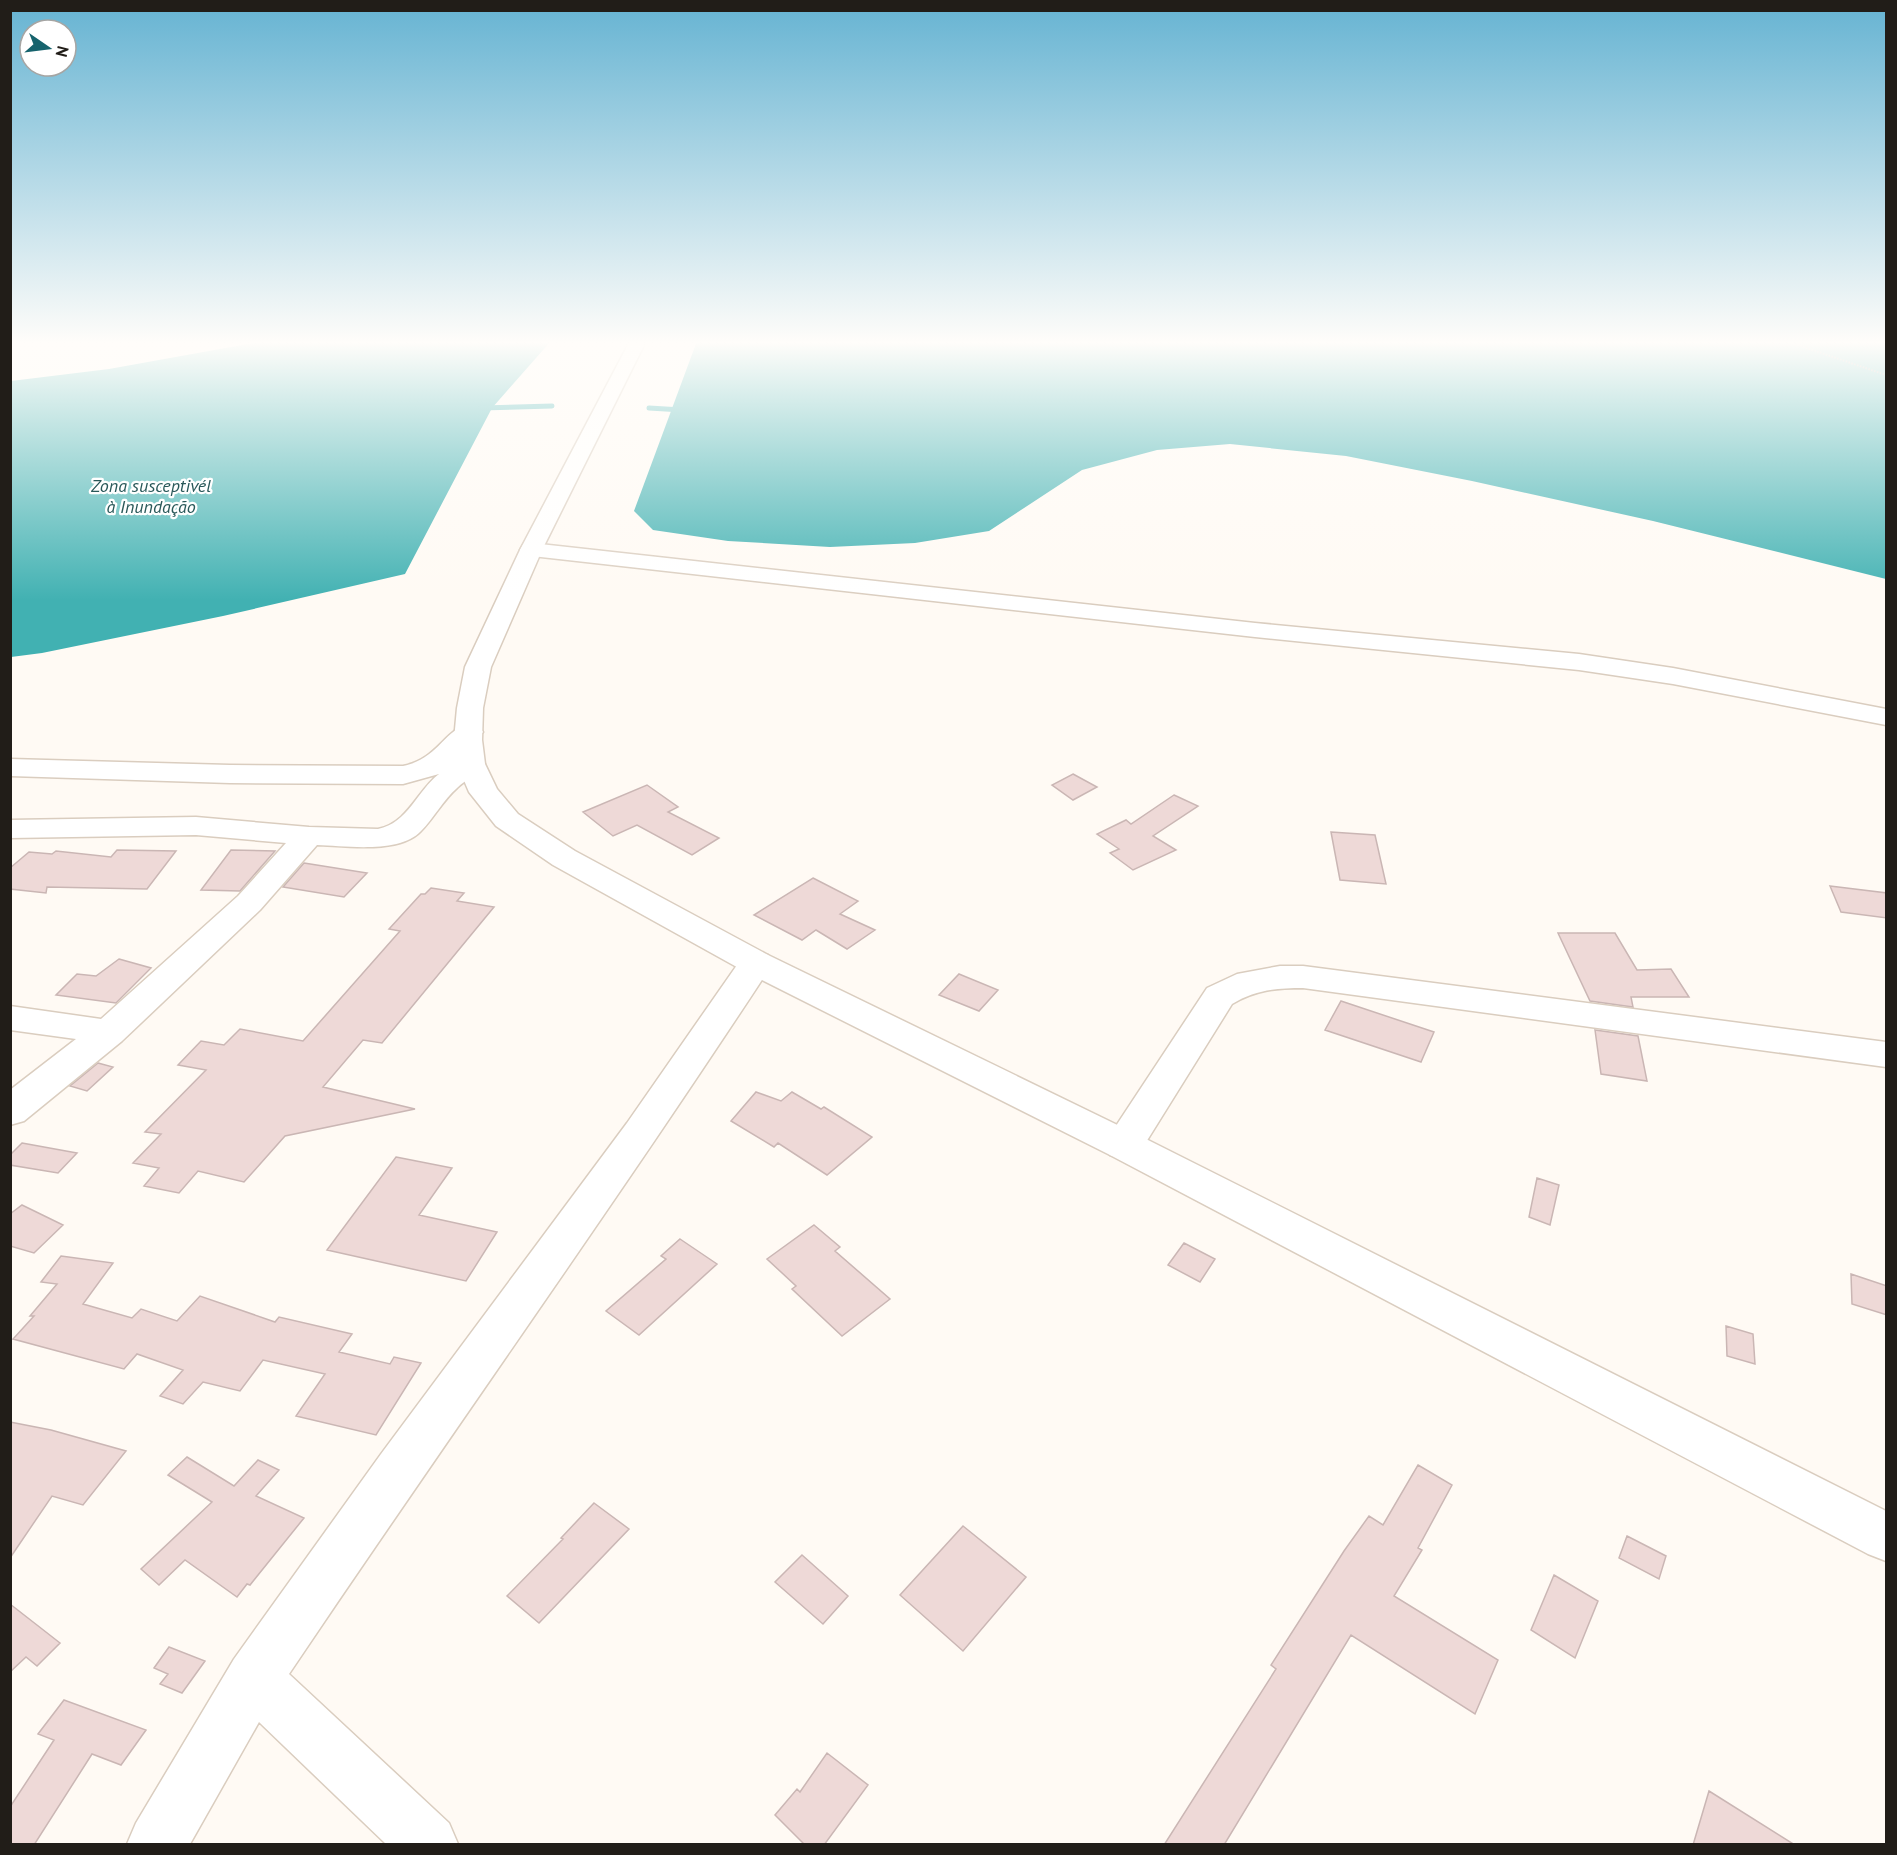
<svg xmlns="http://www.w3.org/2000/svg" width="1897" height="1855" font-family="'PT Sans',sans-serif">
<rect width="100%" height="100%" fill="#fffaf4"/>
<path fill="#41b1b2" d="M264,341H551L492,408L405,574L223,616L42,653L11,657V381L109,369Z
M697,341H1886V579L1653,521L1472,481L1346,456L1230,444L1157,450L1082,470L989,531L915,543L830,547L728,541L653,530L634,511Z"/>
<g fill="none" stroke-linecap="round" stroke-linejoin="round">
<path stroke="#41b1b2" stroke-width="5" d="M480,408L552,406
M649,408L682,410"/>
</g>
<path fill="#eed9d7" stroke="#cab6b4" stroke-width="1.5" d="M1073,774L1097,787L1073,800L1052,785Z
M647,785L678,807L668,812L719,838L692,855L637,825L613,836L583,812Z
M1174,795L1198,806L1153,836L1176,850L1133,870L1110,853L1119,849L1097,834L1126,820L1131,824Z
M1331,832L1375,835L1386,884L1340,880Z
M117,850L176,851L147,889L47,887L46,893L10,889V868L29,852L52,854L56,851L111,857Z
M231,850L275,851L240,891L201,890Z
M304,863L367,873L344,897L283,887Z
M813,878L858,901L840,914L875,930L847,949L816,930L802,940L754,915Z
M1830,886L1887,893V918L1841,912Z
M431,888L464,893L457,901L494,907L382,1043L363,1040L323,1087L415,1109L285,1136L244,1182L198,1171L179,1193L144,1186L159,1168L133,1163L161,1134L145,1132L206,1070L178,1065L201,1041L224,1045L240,1029L303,1041L400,931L389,929L421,894H425Z
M1558,933H1615L1637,970L1671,969L1689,997H1631L1633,1007L1590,1001Z
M119,959L151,968L116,1003L56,995L77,974L96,976Z
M959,974L998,990L979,1011L939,995Z
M1341,1001L1434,1032L1421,1062L1325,1030Z
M1595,1030L1638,1036L1647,1081L1601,1074Z
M98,1063L113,1067L87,1091L70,1086Z
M756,1092L781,1101L792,1092L821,1109L824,1107L872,1137L827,1175L778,1143L774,1147L731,1121Z
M22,1143L77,1153L58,1173L10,1165V1155Z
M396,1157L452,1168L419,1215L497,1232L466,1281L327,1250Z
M1537,1178L1559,1185L1550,1225L1529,1217Z
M22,1205L63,1225L34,1253L10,1246V1214Z
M814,1225L840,1247L835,1251L890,1299L842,1336L792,1289L796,1286L767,1259Z
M680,1239L717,1264L639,1335L606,1311L666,1259L661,1256Z
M1184,1243L1215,1259L1200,1282L1168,1265Z
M61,1256L113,1263L83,1304L132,1318L141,1309L177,1321L200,1296L275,1322L279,1317L352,1334L339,1352L390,1364L394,1357L421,1363L376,1435L296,1416L325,1374L263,1360L240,1391L203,1382L183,1404L160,1396L183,1370L137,1354L124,1369L13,1339L34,1316H30L57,1284L41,1282Z
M1851,1274L1887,1286V1315L1852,1304Z
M1726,1326L1753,1334L1755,1364L1727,1356Z
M10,1422L51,1430L126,1451L83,1505L52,1496L10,1558Z
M187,1457L234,1486L258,1460L279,1470L256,1496L304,1518L250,1585L247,1584L237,1597L185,1560L159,1585L141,1569L212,1502L168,1475Z
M1418,1465L1452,1485L1418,1548L1422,1550L1394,1596L1498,1660L1475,1714L1351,1635L1224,1845H1164L1276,1669L1271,1665L1344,1551L1369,1516L1383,1525Z
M594,1503L629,1529L539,1623L507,1596L563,1539L561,1538Z
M963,1526L1026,1577L963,1651L900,1595Z
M1627,1536L1666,1556L1659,1579L1619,1558Z
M802,1555L848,1596L823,1624L775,1582Z
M1554,1575L1598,1601L1575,1658L1531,1630Z
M10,1604L60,1643L37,1666L26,1657L10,1672Z
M169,1647L205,1661L182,1693L160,1684L168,1674L154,1668Z
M64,1700L146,1730L121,1765L92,1754L34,1845H10V1807L54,1740L38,1734Z
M827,1753L868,1785L824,1845H805L775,1815L797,1789L800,1792Z
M1709,1791L1795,1845H1693Z"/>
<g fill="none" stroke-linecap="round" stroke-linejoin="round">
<defs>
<path id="street" d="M531,543L1255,623L1579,654L1673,668L1886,709V725L1673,684L1579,670L1255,637L523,555L520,550L523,545Z
M469,724L479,726L483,732L457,761L471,756L481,758L485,764C478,775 466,779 457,788C443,800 434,818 421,831C400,854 346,846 317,845L260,910L122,1041L24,1121L10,1125V1090L76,1039L10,1030V1006L101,1019L238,896L286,843L196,835L10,838V820L196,817L309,827L378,829C408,823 417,791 439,774L403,784L230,783L10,776V759L230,765L403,766C438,759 444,730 469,724Z
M756,952L768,955L773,963C616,1203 449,1436 289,1674L449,1823L458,1844H386L259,1722L190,1844H127L136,1823L234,1659L381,1454L627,1123L744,955Z
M1280,966H1303L1886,1042V1067L1303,988C1276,988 1255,990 1232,1004L1138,1155L1124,1159L1110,1155L1104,1145L1110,1135L1207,988L1237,974Z"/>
<path id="primary" d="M630,341H646L542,550L491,667L483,708L482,740L485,764L497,789L518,814L575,851L768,955L1138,1135L1886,1511V1561L1868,1554L1110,1155L744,971L553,865L496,826L469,792L457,764L454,740L457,708L465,667L520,550Z"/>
</defs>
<use href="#street" stroke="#dacdbf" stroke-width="3"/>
<use href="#primary" stroke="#dacdbf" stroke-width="3"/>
<path stroke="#aba6a0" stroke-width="2" stroke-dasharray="1.5 1.5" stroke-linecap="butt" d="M1786,341L1886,375"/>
<use href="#street" fill="#fff" fill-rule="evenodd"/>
<use href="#primary" fill="#fff" fill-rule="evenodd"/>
</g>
<linearGradient id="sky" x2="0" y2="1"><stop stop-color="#65b3d2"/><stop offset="0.57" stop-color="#fffdfa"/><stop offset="1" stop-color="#fffdfa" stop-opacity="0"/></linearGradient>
<rect width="1897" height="601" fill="url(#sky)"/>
<g text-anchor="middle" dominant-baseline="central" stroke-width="4.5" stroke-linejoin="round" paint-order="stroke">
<g font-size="18" font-style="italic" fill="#295859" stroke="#fff">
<text x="151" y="485">Zona susceptivél<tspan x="151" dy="21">à Inundação</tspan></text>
</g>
</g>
<rect width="1897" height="1855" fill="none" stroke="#211d18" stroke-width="24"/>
<g transform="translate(48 48) rotate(104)"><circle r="28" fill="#ffffff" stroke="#a6a5a3" stroke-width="1.5"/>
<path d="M0-4.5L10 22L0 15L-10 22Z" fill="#16636d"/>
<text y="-9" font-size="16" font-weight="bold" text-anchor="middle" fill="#211d18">N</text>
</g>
</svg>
